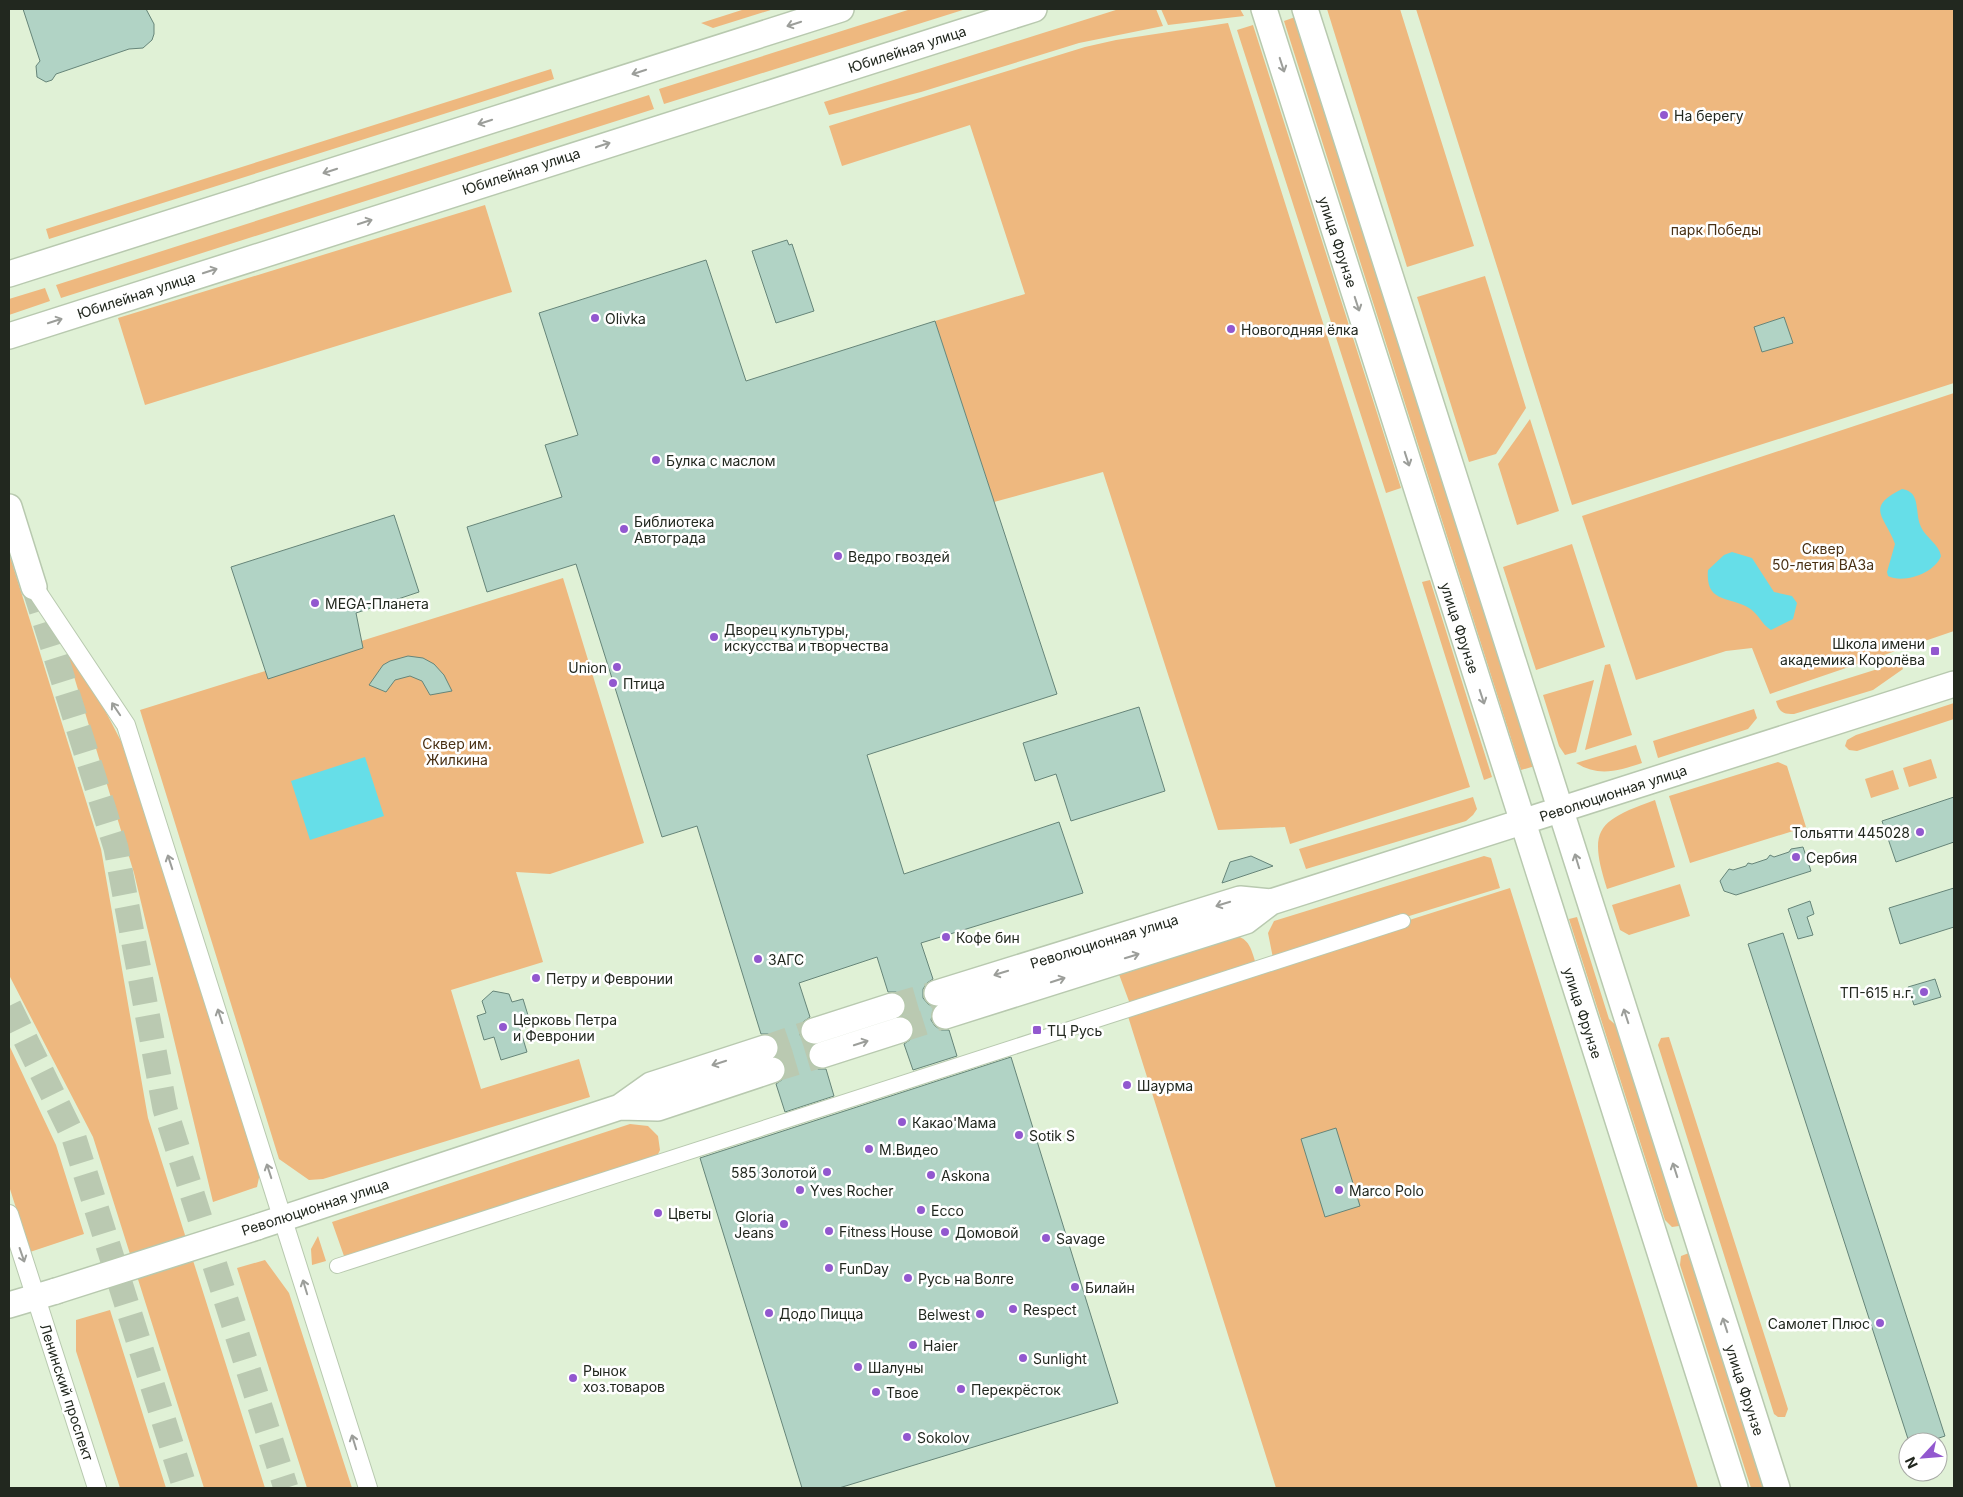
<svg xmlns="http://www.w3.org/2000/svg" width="1963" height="1497" font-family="Inter,sans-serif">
<rect width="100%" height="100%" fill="#e0f1d6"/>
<path fill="#eeb87f" d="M745,9H774L713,28L701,23Z
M911,9H966L664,104L659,89Z
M1119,9H1156L1163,26L1079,43L921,92L829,115L824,102Z
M1161,9H1240L1244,16L1168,25Z
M1327,9H1400L1474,246L1407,267Z
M1416,9H1954V383L1572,505Z
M1298,16L1535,766L1521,770L1284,21Z
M1228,23L1470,787L1290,844L1285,827L1218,830L1103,472L994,502L935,321L1025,294L970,125L842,166L829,126L1085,47L1116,40Z
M1253,25L1401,488L1386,493L1237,30Z
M551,69L554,79L49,239L46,229Z
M649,95L654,109L61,298L56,285Z
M485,205L512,292L145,405L118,318Z
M1485,276L1526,408L1496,454L1469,462L1417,297Z
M45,288L50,301L9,315V299Z
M1954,393V631L1770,694L1752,648L1726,651L1636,680L1582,516Z
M1530,419L1559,511L1517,525L1498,464Z
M1572,544L1605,647L1536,670L1503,567Z
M9,553L101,849L148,1118L265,1488H204L93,1137L9,975Z
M563,578L644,843L550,874L516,872L543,962L451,990L481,1089L579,1059L590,1097L323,1179L309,1180L279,1159L140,710Z
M1430,580L1492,777L1484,780L1422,582Z
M65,647L96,693L123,745L260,1173L257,1187L213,1202L134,873Z
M1900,662L1903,669L1873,690L1794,714C1783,714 1779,712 1776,701Z
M1610,664L1632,735L1585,750L1605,665Z
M1594,680L1576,752L1565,755L1559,746L1543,695Z
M1954,703V719L1857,751L1849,750L1845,746L1847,740L1856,735Z
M1754,709L1757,718L1748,729L1658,758L1653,741Z
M1636,745L1642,763C1617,771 1599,777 1576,763Z
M1931,759L1937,778L1909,787L1903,768Z
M1778,762L1787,766L1806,827L1690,863L1669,796Z
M1893,770L1899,789L1871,798L1865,779Z
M1473,797L1477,809L1473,815L1466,821L1306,869L1299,849Z
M1655,800L1675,867L1607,889C1588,829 1597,821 1655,800Z
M1484,856L1491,858L1500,888L1273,958L1268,933L1274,921Z
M1680,884L1690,916L1629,935L1620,930L1612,905Z
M1510,888L1698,1488H1276L1126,1010Z
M1577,917L1609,1019L1620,1029L1681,1222L1679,1226L1672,1227L1665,1220L1569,919Z
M1234,935C1250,939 1251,949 1256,964L1130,1004L1117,969Z
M1669,1037L1788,1409L1785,1417H1778L1774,1414L1658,1045L1661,1038Z
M9,1045L56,1145L84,1234L30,1252L9,1186Z
M630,1124L648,1126L658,1136L660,1150L657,1156L344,1256L332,1222Z
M318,1236L326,1261L312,1265L311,1249Z
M1689,1253L1692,1256L1768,1488H1751L1680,1265L1681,1256Z
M265,1260L289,1293L352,1488H307L237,1268Z
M110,1310L166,1488H120L76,1351V1320Z"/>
<path fill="#66dee8" d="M1902,489C1922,492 1914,513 1921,527C1926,538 1939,544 1941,556C1935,573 1904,584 1888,576L1887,572L1895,544C1885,516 1864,508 1902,489Z
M1732,552L1752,558L1774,592L1792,596L1797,603L1793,619L1771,630C1761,624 1759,614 1749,608C1730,596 1705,604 1708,570L1724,555Z
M365,757L384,816L310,840L291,781Z"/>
<path fill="#b1d3c5" stroke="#668579" d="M23,9H146L154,24V34L152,40L143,48L129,49L56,74L52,80L46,82L37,77L36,66L40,61Z
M787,240L789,245L792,244L814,311L776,323L752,251Z
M706,260L746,381L935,321L1057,694L867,755L904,874L1059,822L1083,893L921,943L933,979L927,983L923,989V998L928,1004L934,1007L931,1020L935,1026L941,1030H949L957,1056L913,1070L904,1044L911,1039L914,1026L909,1019L902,1016L906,1009L902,996L896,992H888L877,957L799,983L810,1017L803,1022L800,1035L805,1042L812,1045L808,1052L812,1065L818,1069H826L834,1096L785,1112L776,1084L783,1079L786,1066L782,1060L776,1057L779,1044L775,1038L768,1034H761L697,826L662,837L576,564L487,592L467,527L562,497L545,445L578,435L539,313Z
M1784,317L1793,343L1762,352L1754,327Z
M394,515L419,592L356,613L363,648L268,679L231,567Z
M408,656L423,658L434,664L444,675L452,691L430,695L422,681L410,676L395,680L386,692L369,685L383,665L390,661Z
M1139,707L1165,791L1071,821L1056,774L1035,781L1023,743Z
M1954,797V842L1896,862L1882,821Z
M1803,847L1811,871L1736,895L1724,891L1720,881L1729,869L1733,870L1746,866L1748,863L1752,864L1767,859L1770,855L1774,857L1789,852L1791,849Z
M1251,856L1273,866L1222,883L1230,862Z
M1954,888V927L1900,944L1889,908Z
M1810,901L1814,914L1807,917L1813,935L1798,939L1788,909Z
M1783,933L1945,1436L1927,1442H1909L1748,944Z
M1935,979L1941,997L1914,1005L1908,987Z
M493,991L509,994L512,1002L523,999L531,1025L520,1029L527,1052L501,1060L494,1037L484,1040L477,1016L486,1013L482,1001Z
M1011,1057L1118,1403L839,1488H802L700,1158Z
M1336,1128L1360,1206L1325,1217L1301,1139Z"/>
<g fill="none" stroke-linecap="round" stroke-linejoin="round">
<path stroke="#bac9b1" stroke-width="25" stroke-dasharray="25 12" stroke-linecap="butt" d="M34,587L116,848L165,1109L286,1488
M9,1006L74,1138L185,1488
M892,1006L937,993
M900,1030L945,1016
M765,1048L814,1031
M772,1070L822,1055"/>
<defs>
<path id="pedestrian" d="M337,1266L1403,921"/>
<path id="minor" d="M34,587L126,725L368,1488
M9,1214L97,1488"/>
<path id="secondary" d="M1264,9L1735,1488
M1305,9L1777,1488
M9,274L841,9
M9,336L1034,9
M9,507L34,587
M937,993L1240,899L1271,902
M945,1016L1246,921L1271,902L1954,684
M814,1031L892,1006
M822,1055L900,1030
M620,1107L651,1085L765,1048
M257,1227L620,1107L658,1108L772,1070
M9,1305L56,1291"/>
</defs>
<use href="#pedestrian" stroke="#b8c9af" stroke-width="16"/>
<use href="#minor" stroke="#b8c9af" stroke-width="20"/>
<use href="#secondary" stroke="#b8c9af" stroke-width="28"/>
<use href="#pedestrian" stroke="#fff" stroke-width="14"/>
<use href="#minor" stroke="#fff" stroke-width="18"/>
<use href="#secondary" stroke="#fff" stroke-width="25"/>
<defs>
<path id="secondary-bridge" d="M56,1291L257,1227"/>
</defs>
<use href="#secondary-bridge" stroke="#b8c9af" stroke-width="28" stroke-linecap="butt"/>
<use href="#secondary-bridge" stroke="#fff" stroke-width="25"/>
</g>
<defs><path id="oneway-shaft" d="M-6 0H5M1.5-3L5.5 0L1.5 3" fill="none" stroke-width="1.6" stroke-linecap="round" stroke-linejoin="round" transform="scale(1.25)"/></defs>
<g stroke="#9c9e9a">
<use href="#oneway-shaft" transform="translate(794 24) rotate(162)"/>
<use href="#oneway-shaft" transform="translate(1282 65) rotate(72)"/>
<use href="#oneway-shaft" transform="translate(639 72) rotate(162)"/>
<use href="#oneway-shaft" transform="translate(485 122) rotate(162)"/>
<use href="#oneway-shaft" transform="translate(603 145) rotate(-18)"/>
<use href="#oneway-shaft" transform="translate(330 171) rotate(162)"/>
<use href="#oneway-shaft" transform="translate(365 222) rotate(-18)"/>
<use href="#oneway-shaft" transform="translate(210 271) rotate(-18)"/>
<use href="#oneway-shaft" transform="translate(1357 304) rotate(72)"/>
<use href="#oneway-shaft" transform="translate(55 321) rotate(-18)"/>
<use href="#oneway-shaft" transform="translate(1407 459) rotate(72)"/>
<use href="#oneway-shaft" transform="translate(1482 697) rotate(72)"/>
<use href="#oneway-shaft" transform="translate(116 709) rotate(-124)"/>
<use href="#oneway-shaft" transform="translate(1577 861) rotate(-107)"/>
<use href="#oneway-shaft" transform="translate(170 862) rotate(-108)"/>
<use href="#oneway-shaft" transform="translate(1223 904) rotate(163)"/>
<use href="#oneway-shaft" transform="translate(1132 956) rotate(-17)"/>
<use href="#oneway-shaft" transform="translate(1001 973) rotate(163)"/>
<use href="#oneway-shaft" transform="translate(1058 980) rotate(-18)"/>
<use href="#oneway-shaft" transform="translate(220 1016) rotate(-108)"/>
<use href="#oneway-shaft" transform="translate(1626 1016) rotate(-108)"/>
<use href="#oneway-shaft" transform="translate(861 1043) rotate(-18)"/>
<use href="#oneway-shaft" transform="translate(719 1063) rotate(162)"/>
<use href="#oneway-shaft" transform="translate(1675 1170) rotate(-108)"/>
<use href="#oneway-shaft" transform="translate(269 1171) rotate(-108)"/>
<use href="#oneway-shaft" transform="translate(22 1255) rotate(71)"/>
<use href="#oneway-shaft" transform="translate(305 1287) rotate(-107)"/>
<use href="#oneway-shaft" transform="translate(1725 1325) rotate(-108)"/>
<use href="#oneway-shaft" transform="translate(354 1442) rotate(-107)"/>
</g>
<g fill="#9258cf" stroke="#fff" stroke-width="2">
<circle cx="1664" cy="115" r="5"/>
<circle cx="595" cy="318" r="5"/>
<circle cx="1231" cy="329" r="5"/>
<circle cx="656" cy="460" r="5"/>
<circle cx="624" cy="529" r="5"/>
<circle cx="838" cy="556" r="5"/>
<circle cx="315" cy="603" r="5"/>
<circle cx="714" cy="637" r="5"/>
<rect x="1930" y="646" width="10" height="10" rx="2.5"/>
<circle cx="617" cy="667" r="5"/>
<circle cx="613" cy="683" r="5"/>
<circle cx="1920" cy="832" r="5"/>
<circle cx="1796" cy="857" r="5"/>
<circle cx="946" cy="937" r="5"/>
<circle cx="758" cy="959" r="5"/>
<circle cx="536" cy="978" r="5"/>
<circle cx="1924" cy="992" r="5"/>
<circle cx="503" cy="1027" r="5"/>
<rect x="1032" y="1025" width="10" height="10" rx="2.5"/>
<circle cx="1127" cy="1085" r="5"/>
<circle cx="902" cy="1122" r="5"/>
<circle cx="1019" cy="1135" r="5"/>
<circle cx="869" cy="1149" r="5"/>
<circle cx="827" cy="1172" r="5"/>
<circle cx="931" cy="1175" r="5"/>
<circle cx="800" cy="1190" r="5"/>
<circle cx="1339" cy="1190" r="5"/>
<circle cx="921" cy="1210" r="5"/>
<circle cx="658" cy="1213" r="5"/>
<circle cx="784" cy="1224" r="5"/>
<circle cx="829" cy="1231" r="5"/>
<circle cx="945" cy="1232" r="5"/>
<circle cx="1046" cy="1238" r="5"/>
<circle cx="829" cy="1268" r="5"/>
<circle cx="908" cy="1278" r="5"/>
<circle cx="1075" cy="1287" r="5"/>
<circle cx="1013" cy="1309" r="5"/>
<circle cx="769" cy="1313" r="5"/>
<circle cx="980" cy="1314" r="5"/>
<circle cx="1880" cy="1323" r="5"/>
<circle cx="913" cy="1345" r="5"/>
<circle cx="1023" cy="1358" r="5"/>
<circle cx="858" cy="1367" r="5"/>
<circle cx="573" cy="1378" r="5"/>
<circle cx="961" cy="1389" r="5"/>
<circle cx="876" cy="1392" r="5"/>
<circle cx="907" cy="1437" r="5"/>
</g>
<g text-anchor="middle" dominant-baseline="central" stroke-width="5" stroke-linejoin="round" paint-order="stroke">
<g font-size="14" fill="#22281f" stroke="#fff">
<text transform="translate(907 49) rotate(-18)">Юбилейная улица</text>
<text transform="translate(521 171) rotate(-18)">Юбилейная улица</text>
<text transform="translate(1338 242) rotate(72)">улица Фрунзе</text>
<text transform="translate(136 295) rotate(-18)">Юбилейная улица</text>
<text transform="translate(1460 628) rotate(72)">улица Фрунзе</text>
<text transform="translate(1613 793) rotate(-18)">Революционная улица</text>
<text transform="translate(1104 941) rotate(-17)">Революционная улица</text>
<text transform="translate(1583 1013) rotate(72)">улица Фрунзе</text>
<text transform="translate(315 1207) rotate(-18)">Революционная улица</text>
<text transform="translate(1745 1390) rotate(72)">улица Фрунзе</text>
<text transform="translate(67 1392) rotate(72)">Ленинский проспект</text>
</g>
<g font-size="14" fill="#22281f" stroke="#fff" text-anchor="start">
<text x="1674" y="115">На берегу</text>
<text x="605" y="318">Olivka</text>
<text x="1241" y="329">Новогодняя ёлка</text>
<text x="666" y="460">Булка с маслом</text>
<text x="634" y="521">Библиотека<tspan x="634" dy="16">Автограда</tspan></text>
<text x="848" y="556">Ведро гвоздей</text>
<text x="325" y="603">MEGA-Планета</text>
<text x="724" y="629">Дворец культуры,<tspan x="724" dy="16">искусства и творчества</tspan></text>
<text x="1925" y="643" text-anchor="end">Школа имени<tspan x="1925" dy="16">академика Королёва</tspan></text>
<text x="607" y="667" text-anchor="end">Union</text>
<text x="623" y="683">Птица</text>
<text x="1910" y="832" text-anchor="end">Тольятти 445028</text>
<text x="1806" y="857">Сербия</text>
<text x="956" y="937">Кофе бин</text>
<text x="768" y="959">ЗАГС</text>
<text x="546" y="978">Петру и Февронии</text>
<text x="1914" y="992" text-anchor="end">ТП-615 н.г.</text>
<text x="513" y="1019">Церковь Петра<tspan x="513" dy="16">и Февронии</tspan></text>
<text x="1047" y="1030">ТЦ Русь</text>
<text x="1137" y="1085">Шаурма</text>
<text x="912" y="1122">Какао'Мама</text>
<text x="1029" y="1135">Sotik S</text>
<text x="879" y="1149">М.Видео</text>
<text x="817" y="1172" text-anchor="end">585 Золотой</text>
<text x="941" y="1175">Askona</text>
<text x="810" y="1190">Yves Rocher</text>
<text x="1349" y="1190">Marco Polo</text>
<text x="931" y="1210">Ecco</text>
<text x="668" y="1213">Цветы</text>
<text x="774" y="1216" text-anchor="end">Gloria<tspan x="774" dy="16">Jeans</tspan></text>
<text x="839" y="1231">Fitness House</text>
<text x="955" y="1232">Домовой</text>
<text x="1056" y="1238">Savage</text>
<text x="839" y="1268">FunDay</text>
<text x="918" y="1278">Русь на Волге</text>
<text x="1085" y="1287">Билайн</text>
<text x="1023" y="1309">Respect</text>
<text x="779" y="1313">Додо Пицца</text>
<text x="970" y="1314" text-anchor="end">Belwest</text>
<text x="1870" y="1323" text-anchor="end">Самолет Плюс</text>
<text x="923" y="1345">Haier</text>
<text x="1033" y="1358">Sunlight</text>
<text x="868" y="1367">Шалуны</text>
<text x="583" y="1370">Рынок<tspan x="583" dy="16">хоз.товаров</tspan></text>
<text x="971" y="1389">Перекрёсток</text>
<text x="886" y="1392">Твое</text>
<text x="917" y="1437">Sokolov</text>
</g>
<g font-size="14" fill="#493014" stroke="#fff">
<text x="1716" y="229">парк Победы</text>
<text x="1823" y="548">Сквер<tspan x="1823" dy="16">50-летия ВАЗа</tspan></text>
<text x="457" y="743">Сквер им.<tspan x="457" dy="16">Жилкина</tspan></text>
</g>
</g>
<rect width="1963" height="1497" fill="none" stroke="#22281f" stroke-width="20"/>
<g transform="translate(1923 1457) rotate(244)"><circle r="24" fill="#ffffff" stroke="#a7a9a5"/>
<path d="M0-4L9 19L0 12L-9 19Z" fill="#9258cf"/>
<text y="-8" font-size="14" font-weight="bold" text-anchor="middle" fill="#22281f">N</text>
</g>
</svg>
